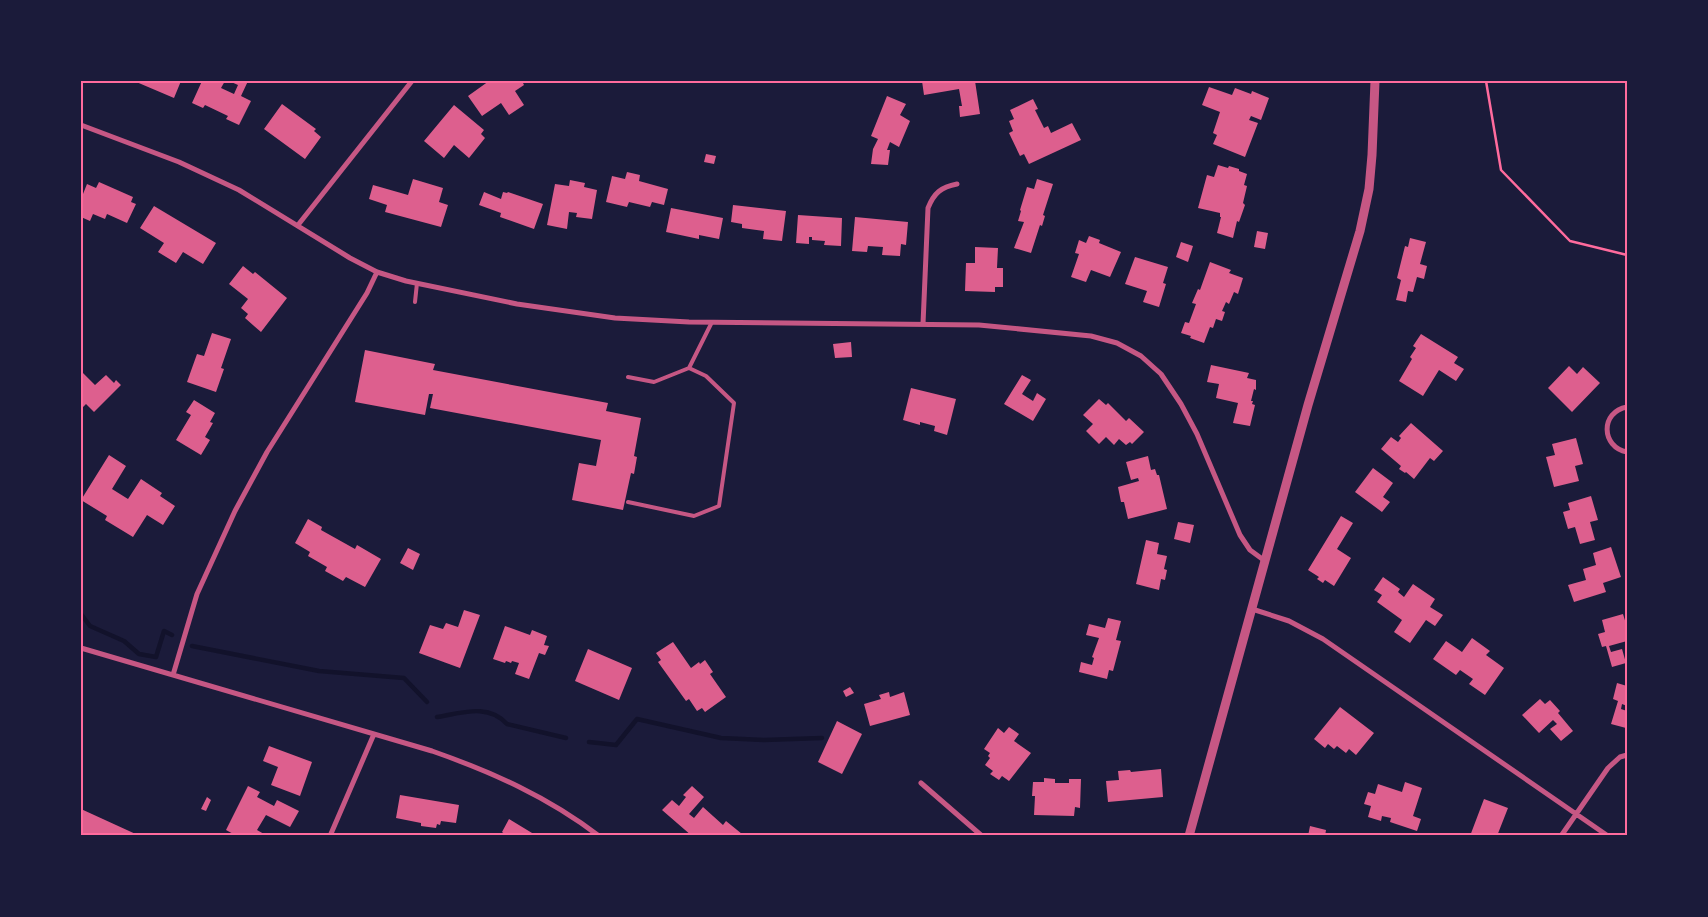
<svg xmlns="http://www.w3.org/2000/svg" width="1708" height="917" font-family="Figtree,sans-serif">
<rect width="100%" height="100%" fill="#1b1b3a"/>
<g fill="none" stroke-linecap="round" stroke-linejoin="round">
<path stroke="#12122b" stroke-width="4.5" d="M81,614L90,626L124,641L139,654L156,657L164,631L172,635
M192,646L319,671L404,678L427,702
M437,717C462,713 488,703 507,724L566,738
M589,742L616,745L637,719L721,738L764,740L822,738"/>
</g>
<path fill="#dd5f8e" d="M134,81H181L174,98Z
M202,81H225L221,88L234,94L238,85L229,81H248L241,96L251,101L239,125L226,119L228,116L205,105L203,108L192,103Z
M489,81H522L524,85L515,91L524,105L509,115L501,103L482,116L468,96Z
M922,81H975L980,114L960,117L959,106H962L959,89L924,95Z
M1209,87L1232,95L1235,88L1251,94L1252,91L1269,98L1261,120L1251,116L1249,120L1258,123L1245,157L1213,144L1217,135L1213,133L1220,112L1202,105Z
M887,96L906,104L900,115L910,121L899,147L890,142L887,150H890L888,165L871,164L873,149L878,139L871,136Z
M1033,99L1038,109L1035,110L1044,128L1048,126L1051,133L1072,123L1081,140L1029,164L1024,154L1020,156L1009,133L1013,131L1009,121L1014,119L1010,110Z
M282,104L316,129L314,131L321,137L305,159L264,129Z
M454,105L484,130L481,134L485,138L469,158L454,145L444,158L424,141Z
M706,154L716,156L714,164L704,162Z
M1218,165L1228,168L1229,166L1239,169V171L1247,174L1244,185L1247,186L1243,203L1245,205L1239,222L1237,221L1233,238L1217,233L1221,217H1220V213L1198,208L1207,175L1214,177Z
M627,172L640,175L639,181L668,189L664,205L652,202L650,207L629,202L627,207L606,202L612,176L625,179Z
M413,179L443,188L439,202L448,205L441,227L385,212L387,205L369,199L373,185L408,195Z
M1037,179L1053,184L1043,215L1045,216L1042,226L1040,225L1031,253L1014,248L1024,222L1018,221L1021,211L1020,210L1027,187L1034,189Z
M570,180L585,183L584,187L597,190L592,219L576,217L577,213L569,212L567,229L547,225L555,184L569,186Z
M99,182L133,197L131,202L136,204L127,223L107,214L105,219L93,214L90,221L81,217V199L87,184L96,188Z
M484,192L501,199L503,192L507,193L508,192L543,204L534,229L500,217L501,213L479,205Z
M733,205L786,211L782,241L763,239L764,231L742,228V224L731,222Z
M154,206L216,243L203,264L183,252L176,263L158,252L164,243L140,228Z
M671,208L723,218L719,239L699,235V239L666,232Z
M798,215L842,218L841,246L824,245L825,241L812,240V237H809V244L796,243Z
M855,217L908,222L906,245L901,244L900,256L882,255L883,247L868,246L867,252L852,251Z
M1257,231L1268,233L1265,249L1254,247Z
M1089,236L1100,240L1099,243L1121,252L1110,277L1091,270L1086,282L1071,277L1079,254L1075,253L1079,240L1086,243Z
M1410,238L1426,242L1420,264L1427,266L1424,279L1417,277L1413,292L1408,291L1406,302L1396,300L1401,280L1397,278L1405,246L1408,247Z
M1181,242L1193,246L1188,262L1176,257Z
M975,247L998,248L997,268H1003V287H995V292L965,291L966,263H975Z
M1135,257L1168,267L1163,283L1166,284L1159,307L1143,302L1147,291L1125,284Z
M1210,262L1231,270L1229,273L1243,278L1238,294L1234,292L1229,304L1226,302L1222,311L1225,312L1222,321L1216,319L1213,328L1210,327L1204,343L1190,338L1191,336L1181,333L1185,322L1189,323L1196,304L1192,303L1198,289L1200,290Z
M243,266L253,274L255,272L287,298L261,332L245,318L248,314L241,308L248,299L229,284Z
M212,333L231,339L221,368L224,369L216,392L187,382L197,354L204,356Z
M1421,334L1458,357L1454,363L1464,369L1456,381L1439,370L1423,396L1399,381L1412,359L1410,357L1416,348L1413,346Z
M851,342L852,357L835,358L833,344Z
M365,350L435,364L433,370L608,403L606,411L641,418L634,456L637,457L634,474L631,473L623,510L572,500L579,463L596,466L601,440L430,408L433,394H429L425,415L355,402Z
M1211,365L1249,373L1247,378L1256,380V390L1254,389L1251,401H1253L1252,404L1255,405L1250,426L1233,423L1238,403L1216,398L1219,384L1207,382Z
M1569,366L1577,374L1583,367L1600,383L1572,412L1548,388Z
M81,371L95,385L106,375L114,383L116,380L121,385L94,412L86,404L81,409Z
M1022,375L1031,380L1022,394L1033,401L1037,393L1046,399L1033,421L1004,404Z
M911,388L956,399L947,435L934,431L935,426L920,422V425L903,420Z
M1099,399L1106,405L1108,403L1126,421L1129,418L1144,432L1132,444L1130,442L1126,445L1119,439L1114,445L1106,437L1099,444L1086,431L1093,424L1083,415Z
M194,400L215,413L210,422L213,423L205,437L210,440L201,455L176,440L191,415L186,412Z
M1411,423L1443,451L1434,461L1430,458L1414,479L1406,472L1405,473L1399,469L1401,466L1381,449L1391,437L1398,442L1401,438L1399,436Z
M1576,438L1583,464L1575,466L1579,481L1554,487L1546,457L1555,455L1552,444Z
M109,455L126,466L112,489L128,499L141,479L162,493L160,496L175,506L163,525L147,515L133,537L105,520L107,516L81,500Z
M1148,456L1151,470L1155,469L1157,475H1159L1167,509L1128,519L1124,502H1121L1118,487L1139,481L1138,478L1131,480L1126,462Z
M1373,468L1393,483L1383,497L1390,502L1382,512L1355,492Z
M1591,496L1598,520L1590,522L1595,540L1580,544L1575,527L1568,529L1563,512L1570,510L1568,503Z
M1341,516L1353,523L1337,549L1351,558L1334,586L1325,580L1323,583L1317,579L1319,577L1308,570Z
M308,519L322,527L321,530L355,549L357,545L381,559L365,587L346,577L343,581L325,571L327,567L308,556L310,552L295,543Z
M1178,522L1194,525L1190,543L1174,539Z
M1146,540L1159,543L1157,554L1167,556L1164,569L1167,570L1165,580L1161,579L1159,590L1136,584Z
M1611,547L1621,577L1603,583L1606,592L1574,602L1568,585L1586,580L1583,569L1596,565L1593,553Z
M408,548L420,554L413,570L400,563Z
M1383,577L1400,589L1398,592L1404,597L1413,584L1435,599L1430,607L1443,615L1435,626L1426,620L1410,643L1394,632L1402,620L1377,602L1382,595L1374,590Z
M464,610L480,615L460,668L419,653L430,625L443,629L446,623L458,627Z
M1623,614L1627,627V641L1609,646L1611,652L1622,649L1626,663L1612,667L1606,646L1602,647L1598,634L1605,632L1602,620Z
M1108,618L1121,621L1116,640L1121,641L1113,671L1109,670L1107,679L1079,672L1081,662L1092,665L1094,658L1092,657L1099,638L1086,635L1089,624L1105,628Z
M505,626L530,635L532,630L547,636L544,645L549,646L545,655L539,653L529,679L515,674L519,663L512,661L511,663L506,661L505,663L493,659Z
M1472,638L1490,651L1486,655L1504,668L1485,695L1469,684L1473,679L1460,670L1456,675L1433,659L1446,641L1462,652Z
M673,642L691,668L699,662L700,664L705,660L713,672L710,674L726,697L705,712L702,708L697,711L689,699L686,701L658,662L661,660L656,653Z
M588,649L632,668L619,700L575,681Z
M1617,683L1627,686V706L1622,704L1621,709L1627,711L1626,728L1611,724L1618,701L1613,699Z
M850,687L854,693L846,697L843,691Z
M889,692L890,697L904,692L910,715L870,726L864,704L881,699L879,695Z
M1540,699L1545,704L1550,700L1560,711L1558,713L1573,731L1561,741L1550,729L1557,724L1553,720L1539,733L1522,715Z
M1340,707L1374,733L1356,755L1349,749L1346,753L1337,746L1334,749L1328,744L1325,748L1314,739Z
M837,721L862,734L842,774L818,762Z
M1009,727L1019,734L1014,741L1031,753L1009,781L1002,776L999,780L990,774L993,771L985,765L990,758L988,756L990,753L984,749L998,728L1004,733Z
M269,746L312,762L300,796L271,785L278,767L263,761Z
M1161,769L1163,797L1108,802L1106,781L1119,780L1118,771L1130,770L1131,772Z
M1044,778L1055,779V783H1069V779H1081L1080,808L1075,807L1074,816L1034,815L1035,796H1032L1033,782H1044Z
M1405,782L1422,788L1413,816L1421,819L1417,831L1390,822L1391,818L1382,816L1381,821L1368,817L1371,806L1364,804L1368,792L1375,794L1378,784L1402,792Z
M248,786L260,792L257,797L274,806L277,800L299,811L290,827L266,815L257,830L264,834L262,836H237L226,830Z
M692,786L704,797L689,814L694,818L703,807L723,825L726,821L742,834L740,836H692L662,810L672,800L679,806L686,797L683,795Z
M400,795L459,805L456,823L441,821L440,825L437,824L436,828L421,826V823L396,818Z
M207,797L211,800L206,811L201,809Z
M1484,799L1508,808L1497,836H1470Z
M81,809L140,836H81Z
M509,819L537,836H507L502,832Z
M1310,826L1326,830L1325,836H1308Z"/>
<g fill="none" stroke-linecap="round" stroke-linejoin="round">
<path stroke="#ff6b9d" stroke-width="2.5" d="M1486,81L1501,170L1570,241L1627,255"/>
<path stroke="#c65784" stroke-width="4" d="M415,302L417,283
M628,377L654,382L689,368L712,322
M628,502L694,516L719,506L734,403L706,376L689,368"/>
<path stroke="#c65784" stroke-width="5" d="M81,125L179,162L239,190L350,258L377,272L406,281L517,304L615,318L689,322L979,325L1091,336L1117,343L1141,356L1161,374L1181,404L1197,434L1240,535L1250,550L1265,561
M298,225L412,81
M923,324L928,208C934,193 941,187 957,184
M1627,407C1600,412 1601,447 1627,452
M1252,609L1289,621L1323,639L1608,836
M81,648L432,751C492,772 548,797 599,836
M173,675L197,594L235,511L267,452L367,293L377,272
M921,783L982,836
M330,836L374,734
M1561,836L1608,768L1620,757L1627,755"/>
<path stroke="#c65784" stroke-width="9" d="M1189,836L1308,405L1360,231L1369,189L1372,155L1375,81"/>
</g>
<rect width="1708" height="917" fill="none" stroke="#1b1b3a" stroke-width="165"/>
<rect x="82" y="82" width="1544" height="752" fill="none" stroke="#ff6b9d" stroke-width="2"/>
</svg>
